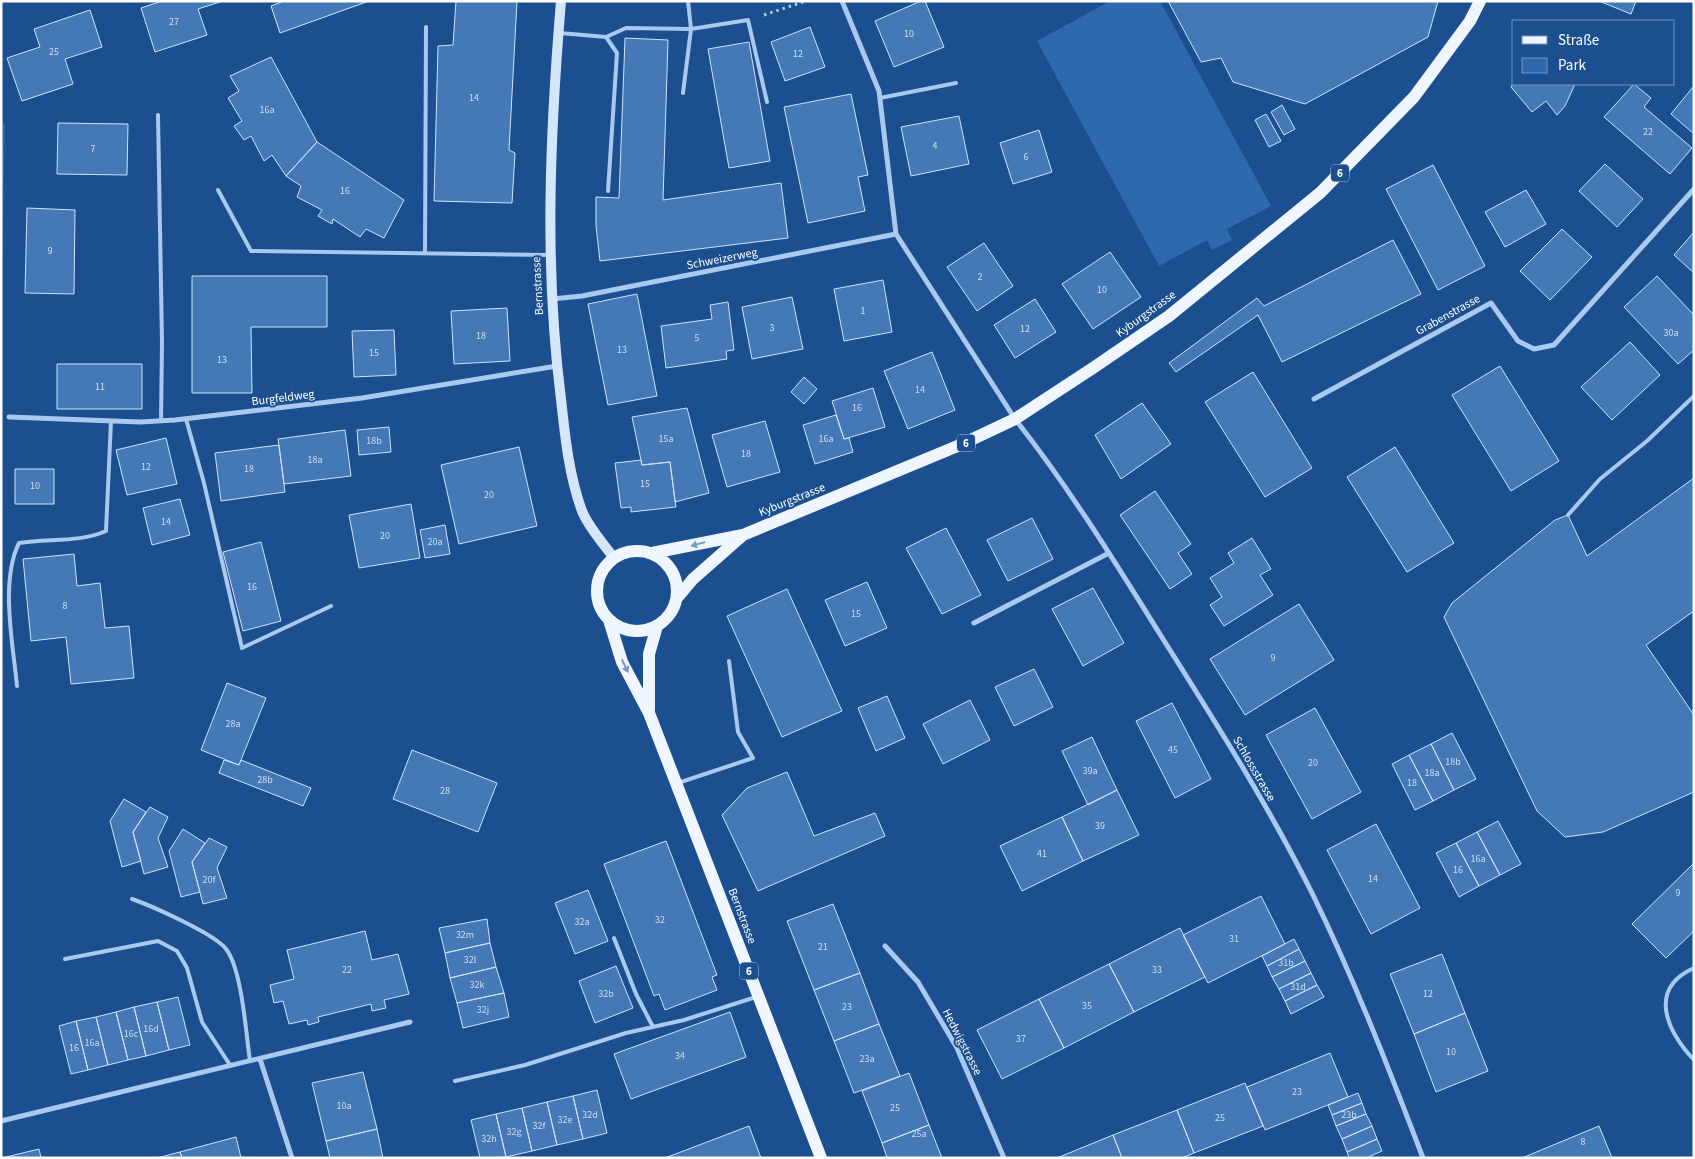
<svg xmlns="http://www.w3.org/2000/svg" width="1695" height="1159" font-family="'Source Sans 3',sans-serif">
<rect width="100%" height="100%" fill="#1b4f8f"/>
<path fill="#2e69ad" d="M1110,1H1160L1271,206L1227,229L1232,240L1212,250L1207,240L1159,266L1037,41Z
M1,120L5,125L1,313Z"/>
<path fill="#4478b7" stroke="#cfe3fa" d="M162,1H223L198,9L207,35L155,52L141,8Z
M284,1H369L280,33L271,6Z
M456,1H517L509,150L515,153L512,203L434,201L438,46L453,45Z
M921,1H925L944,47L894,67L875,21Z
M1168,1H1438L1428,37L1305,104L1233,82L1221,58L1201,62Z
M1599,1H1636L1631,14Z
M90,10L102,47L65,59L73,84L22,101L7,58L40,47L34,29Z
M810,27L825,67L785,81L771,42Z
M625,38L668,40L663,200L781,183L788,238L600,261L596,226V197L619,198Z
M749,42L770,161L729,168L708,49Z
M271,57L317,142L286,176L272,155L264,161L251,136L244,140L234,126L242,121L228,98L239,91L230,76Z
M1514,82V84H1575L1565,106L1557,115L1546,101L1532,112L1511,87Z
M1634,84L1651,98L1644,107L1692,148L1670,174L1604,117Z
M1693,87L1694,88V134L1671,114Z
M851,94L868,175L858,177L865,211L808,223L784,107Z
M1282,105L1295,129L1284,135L1271,112Z
M1266,114L1281,141L1269,147L1255,120Z
M959,116L969,164L911,176L901,127Z
M58,123L128,124L127,175L57,174Z
M1039,130L1052,172L1013,184L1000,143Z
M317,142L404,200L384,238L366,229L360,237L333,219L332,224L318,216L322,210L297,197L301,186L286,176Z
M1605,164L1643,199L1617,227L1579,191Z
M1433,165L1485,266L1438,290L1386,189Z
M1526,190L1546,224L1505,247L1485,212Z
M27,208L75,210L74,294L25,293Z
M1562,229L1592,257L1550,300L1520,271Z
M1694,232V273L1674,255Z
M1393,240L1421,294L1282,362L1258,315L1176,372L1169,363L1257,298L1264,306Z
M984,243L1013,286L977,311L947,267Z
M1110,252L1141,297L1093,329L1062,284Z
M192,276H327V327H251L252,393H192Z
M1657,276L1694,315V350L1678,364L1624,307Z
M883,280L892,332L844,341L834,289Z
M637,294L657,396L608,405L588,304Z
M792,297L803,349L752,359L742,307Z
M1035,299L1056,332L1015,358L994,325Z
M728,302L734,350L726,351L727,359L666,368L661,326L712,319L710,305Z
M507,308L510,361L454,364L451,311Z
M394,330L396,375L354,377L352,331Z
M1630,342L1660,375L1612,420L1581,387Z
M932,352L955,410L908,429L884,371Z
M57,364H142V409H57Z
M1500,366L1559,461L1511,491L1452,395Z
M1253,372L1312,468L1265,497L1205,402Z
M804,377L817,389L804,404L791,392Z
M873,388L885,427L844,439L832,401Z
M1142,403L1171,444L1121,479L1095,435Z
M687,408L709,493L675,502L670,462L642,465L632,417Z
M836,415L844,439L849,438L853,452L815,464L803,425Z
M765,421L780,472L727,487L712,435Z
M389,427L391,452L359,455L357,430Z
M345,430L351,476L284,484L278,439Z
M166,438L177,484L127,495L116,450Z
M279,445L285,492L221,501L215,453Z
M519,447L537,526L459,544L441,465Z
M1395,447L1454,543L1407,572L1347,477Z
M641,460L642,465L670,462L676,507L631,512V507L621,508L615,463Z
M15,469H54V504H15Z
M1694,478V611L1646,645L1694,715V792L1603,832L1565,837L1537,811L1444,617L1452,603L1555,520L1568,515L1587,556Z
M1155,491L1191,544L1178,553L1192,574L1170,589L1120,515Z
M180,499L190,535L152,545L143,508Z
M411,504L420,558L359,568L349,515Z
M1032,518L1053,559L1008,581L987,540Z
M445,525L450,554L425,558L420,530Z
M946,528L981,595L942,614L906,548Z
M1252,538L1271,569L1260,575L1273,595L1224,626L1210,605L1222,597L1210,578L1234,563L1228,553Z
M261,542L281,621L243,631L223,552Z
M74,554L77,586L100,583L105,628L129,626L134,678L71,684L66,637L31,641L23,559Z
M867,582L887,628L845,646L825,600Z
M1093,588L1124,643L1083,666L1052,609Z
M787,589L842,711L782,737L727,616Z
M1299,604L1334,660L1245,715L1210,659Z
M1034,669L1053,707L1014,726L995,687Z
M227,683L266,698L239,765L201,750Z
M887,696L905,738L876,751L858,708Z
M970,700L990,740L943,764L923,724Z
M1172,703L1211,779L1175,798L1136,721Z
M1315,708L1361,792L1312,819L1266,735Z
M1452,733L1476,779L1454,790L1431,744Z
M1092,737L1117,790L1088,805L1062,751Z
M1431,744L1454,790L1433,801L1409,755Z
M412,750L497,783L478,832L393,799Z
M1409,755L1433,801L1415,810L1392,764Z
M224,760L239,765L241,760L311,788L303,806L219,773Z
M787,772L814,836L875,813L885,836L758,891L722,815L747,788Z
M1117,790L1139,835L1083,861L1062,817Z
M124,799L146,812L133,832L141,861L122,867L110,821Z
M150,807L168,817L158,838L168,867L144,874L133,832Z
M1062,817L1083,861L1022,891L1000,846Z
M1498,821L1521,864L1500,875L1477,832Z
M1376,824L1420,908L1371,934L1327,850Z
M183,829L205,843L192,862L200,892L181,897L169,851Z
M1477,832L1500,875L1479,886L1456,843Z
M209,838L227,847L217,868L227,898L203,904L192,862Z
M666,841L717,975L712,977L717,990L665,1010L659,994L654,996L604,864Z
M1456,843L1479,886L1459,897L1436,853Z
M1694,863V931L1666,958L1632,924Z
M588,890L608,941L575,954L555,903Z
M1261,896L1285,944L1208,983L1183,935Z
M833,904L860,973L814,990L787,921Z
M487,919L490,943L445,953L439,928Z
M1180,928L1205,977L1134,1012L1109,964Z
M365,931L372,960L398,954L409,994L384,1000L386,1008L372,1011L371,1004L318,1017L319,1022L308,1025L307,1020L289,1024L283,1001L274,1003L270,985L294,979L287,950Z
M1294,939L1299,949L1267,966L1262,956Z
M490,943L496,967L450,978L445,953Z
M1299,949L1305,961L1272,977L1267,966Z
M1442,954L1465,1013L1414,1034L1390,974Z
M1305,961L1311,973L1279,989L1272,977Z
M1109,964L1134,1012L1064,1048L1039,999Z
M616,966L633,1008L595,1023L579,981Z
M496,967L504,993L457,1003L450,978Z
M860,973L879,1024L834,1041L814,990Z
M1311,973L1317,985L1285,1001L1279,989Z
M1317,985L1324,997L1291,1014L1285,1001Z
M504,993L509,1017L463,1028L457,1003Z
M178,997L190,1045L169,1050L157,1002Z
M1039,999L1064,1048L1002,1079L977,1030Z
M157,1002L169,1050L146,1056L134,1007Z
M134,1007L146,1056L128,1060L116,1012Z
M116,1012L128,1060L108,1065L96,1017Z
M730,1012L746,1057L631,1099L614,1054Z
M1465,1013L1488,1071L1436,1092L1414,1034Z
M96,1017L108,1065L88,1070L76,1021Z
M76,1021L88,1070L71,1074L59,1026Z
M879,1024L900,1076L854,1093L834,1041Z
M1330,1053L1348,1097L1265,1130L1247,1087Z
M363,1072L377,1129L326,1141L312,1083Z
M909,1073L929,1125L882,1143L862,1091Z
M1245,1083L1263,1126L1194,1153L1177,1110Z
M597,1090L607,1133L583,1139L573,1096Z
M1358,1093L1362,1103L1332,1115L1328,1105Z
M573,1096L583,1139L557,1145L547,1102Z
M547,1102L557,1145L532,1151L522,1108Z
M1362,1103L1366,1114L1336,1126L1332,1115Z
M522,1108L532,1151L506,1157L496,1114Z
M1177,1110L1194,1153L1182,1158H1122L1113,1135Z
M496,1114L506,1157L480,1158L471,1120Z
M1366,1114L1372,1126L1342,1139L1336,1126Z
M929,1125L942,1158H887L882,1143Z
M749,1126L761,1158H665Z
M1372,1126L1377,1139L1347,1152L1342,1139Z
M1599,1126L1612,1158H1522Z
M377,1129L383,1158H330L326,1141Z
M1113,1135L1122,1158H1057Z
M236,1137L241,1158H182L180,1152Z
M1377,1139L1382,1151L1366,1158H1349L1347,1152Z
M39,1149L41,1158H2Z
M180,1152L182,1158H157Z"/>
<g fill="none" stroke-linecap="round" stroke-linejoin="round">
<path stroke="#a9c9ee" stroke-width="3" stroke-dasharray="2.5 4" stroke-linecap="butt" d="M764,15L806,1"/>
<path stroke="#a9c9ee" stroke-width="4" d="M560,33L606,37L626,28L691,29L748,20L767,102
M606,37L617,53L608,191
M683,93L691,29L688,1
M880,98L956,83
M158,115L162,342L161,421
M218,190L251,251L550,255
M425,253L426,27
M186,419L204,483L242,648L331,606
M1568,515L1600,479L1647,441L1694,396
M17,686C13,644 0,581 19,543C48,538 79,543 106,531L111,421
M678,783L753,758L738,732L729,661
M132,899C152,906 215,934 226,949C242,969 246,1034 250,1061
M614,938L636,994L653,1027
M65,959L158,941L177,951L187,968L202,1022L230,1065
M1694,968C1647,989 1667,1031 1694,1060
M455,1081L525,1065L626,1033L684,1020L756,997"/>
<path stroke="#a9c9ee" stroke-width="5" d="M842,1L879,91L896,234L1015,419C1068,486 1113,559 1158,631C1212,717 1268,804 1313,895C1355,981 1389,1069 1423,1158
M552,299L582,296L896,234
M1314,399L1491,303L1518,341L1534,349L1554,345L1694,189
M9,417L140,422L175,420L362,398L557,366
M974,623L1109,553
M885,946L918,982L957,1048L1004,1158
M260,1059L292,1158
M1,1121L410,1022"/>
<path stroke="#d6e6fa" stroke-width="10" d="M561,1C550,134 544,266 561,399C565,436 569,476 582,511C589,528 603,543 614,558"/>
<path stroke="#f0f6ff" stroke-width="12" d="M597 591a40 40 0 1 1 80 0a40 40 0 1 1-80 0Z
M652,553L743,535L960,445L1015,419L1093,368L1169,316L1320,193L1414,97L1470,21L1480,1
M677,598L693,579L743,535
M609,620L622,662L649,713L821,1158
M649,710V654L657,626"/>
</g>
<defs><path id="oneway-solid" d="M-6-.8H1V-3.2L6.5 0L1 3.2V.8H-6Z" transform="scale(1.25)"/></defs>
<g fill="#7b9ac1">
<use href="#oneway-solid" transform="translate(698 544) rotate(164)"/>
<use href="#oneway-solid" transform="translate(625 666) rotate(65)"/>
</g>
<g text-anchor="middle" dominant-baseline="central" stroke-width="4" stroke-linejoin="round" paint-order="stroke">
<g font-size="10" fill="#d0dded">
<text x="174" y="22">27</text>
<text x="909" y="34">10</text>
<text x="54" y="52">25</text>
<text x="798" y="54">12</text>
<text x="474" y="98">14</text>
<text x="267" y="110">16a</text>
<text x="1648" y="132">22</text>
<text x="935" y="146">4</text>
<text x="93" y="149">7</text>
<text x="1026" y="157">6</text>
<text x="345" y="191">16</text>
<text x="50" y="251">9</text>
<text x="980" y="277">2</text>
<text x="1102" y="290">10</text>
<text x="863" y="311">1</text>
<text x="772" y="328">3</text>
<text x="1025" y="329">12</text>
<text x="1671" y="333">30a</text>
<text x="481" y="336">18</text>
<text x="697" y="338">5</text>
<text x="622" y="350">13</text>
<text x="374" y="353">15</text>
<text x="222" y="360">13</text>
<text x="100" y="387">11</text>
<text x="920" y="390">14</text>
<text x="857" y="408">16</text>
<text x="666" y="439">15a</text>
<text x="826" y="439">16a</text>
<text x="374" y="441">18b</text>
<text x="746" y="454">18</text>
<text x="315" y="460">18a</text>
<text x="146" y="467">12</text>
<text x="249" y="469">18</text>
<text x="645" y="484">15</text>
<text x="35" y="486">10</text>
<text x="489" y="495">20</text>
<text x="166" y="522">14</text>
<text x="385" y="536">20</text>
<text x="435" y="542">20a</text>
<text x="252" y="587">16</text>
<text x="65" y="606">8</text>
<text x="856" y="614">15</text>
<text x="1273" y="658">9</text>
<text x="233" y="724">28a</text>
<text x="1173" y="750">45</text>
<text x="1453" y="762">18b</text>
<text x="1313" y="763">20</text>
<text x="1090" y="771">39a</text>
<text x="1432" y="773">18a</text>
<text x="265" y="780">28b</text>
<text x="1412" y="783">18</text>
<text x="445" y="791">28</text>
<text x="1100" y="826">39</text>
<text x="1042" y="854">41</text>
<text x="1478" y="859">16a</text>
<text x="1458" y="870">16</text>
<text x="1373" y="879">14</text>
<text x="209" y="880">20f</text>
<text x="1678" y="893">9</text>
<text x="660" y="920">32</text>
<text x="582" y="922">32a</text>
<text x="465" y="935">32m</text>
<text x="1234" y="939">31</text>
<text x="823" y="947">21</text>
<text x="470" y="960">32l</text>
<text x="1286" y="963">31b</text>
<text x="347" y="970">22</text>
<text x="1157" y="970">33</text>
<text x="477" y="985">32k</text>
<text x="1298" y="987">31d</text>
<text x="606" y="994">32b</text>
<text x="1428" y="994">12</text>
<text x="1087" y="1006">35</text>
<text x="847" y="1007">23</text>
<text x="483" y="1010">32j</text>
<text x="151" y="1029">16d</text>
<text x="131" y="1034">16c</text>
<text x="1021" y="1039">37</text>
<text x="92" y="1043">16a</text>
<text x="74" y="1048">16</text>
<text x="1451" y="1052">10</text>
<text x="680" y="1056">34</text>
<text x="867" y="1059">23a</text>
<text x="1297" y="1092">23</text>
<text x="344" y="1106">10a</text>
<text x="895" y="1108">25</text>
<text x="590" y="1115">32d</text>
<text x="1349" y="1115">23b</text>
<text x="1220" y="1118">25</text>
<text x="565" y="1120">32e</text>
<text x="539" y="1126">32f</text>
<text x="514" y="1132">32g</text>
<text x="919" y="1134">25a</text>
<text x="489" y="1139">32h</text>
<text x="1583" y="1142">8</text>
</g>
<g fill="#1b4f8f" stroke="#bbcadd" stroke-width="1">
<rect x="1331" y="164.5" width="18" height="17" rx="4"/>
<rect x="957" y="434.5" width="18" height="17" rx="4"/>
<rect x="740" y="962.5" width="18" height="17" rx="4"/>
</g>
<g font-size="11" font-weight="bold" fill="#fff">
<text x="1340" y="173">6</text>
<text x="966" y="443">6</text>
<text x="749" y="971">6</text>
</g>
<g font-size="12" fill="#fff" stroke="#1b4f8f">
<text transform="translate(722 259) rotate(-11)">Schweizerweg</text>
<text transform="translate(538 286) rotate(-93)">Bernstrasse</text>
<text transform="translate(1146 314) rotate(-36)">Kyburgstrasse</text>
<text transform="translate(1448 315) rotate(-29)">Grabenstrasse</text>
<text transform="translate(283 398) rotate(-7)">Burgfeldweg</text>
<text transform="translate(792 500) rotate(-22)">Kyburgstrasse</text>
<text transform="translate(1254 769) rotate(60)">Schlossstrasse</text>
<text transform="translate(742 916) rotate(69)">Bernstrasse</text>
<text transform="translate(962 1042) rotate(63)">Hedwigstrasse</text>
</g>
</g>
<rect width="1695" height="1159" fill="none" stroke="#ffffff" stroke-width="5"/>
<rect x="1512" y="20" width="162" height="65" fill="#1b4f8f" stroke="#7695bc"/>
<rect x="1522" y="36" width="25" height="8" fill="#f0f6ff" stroke="#7695bc"/>
<text x="1558" y="45" font-size="15" fill="#ffffff">Straße</text>
<rect x="1522" y="58" width="25" height="15" fill="#2e69ad" stroke="#7695bc"/>
<text x="1558" y="70" font-size="15" fill="#ffffff">Park</text>
</svg>
